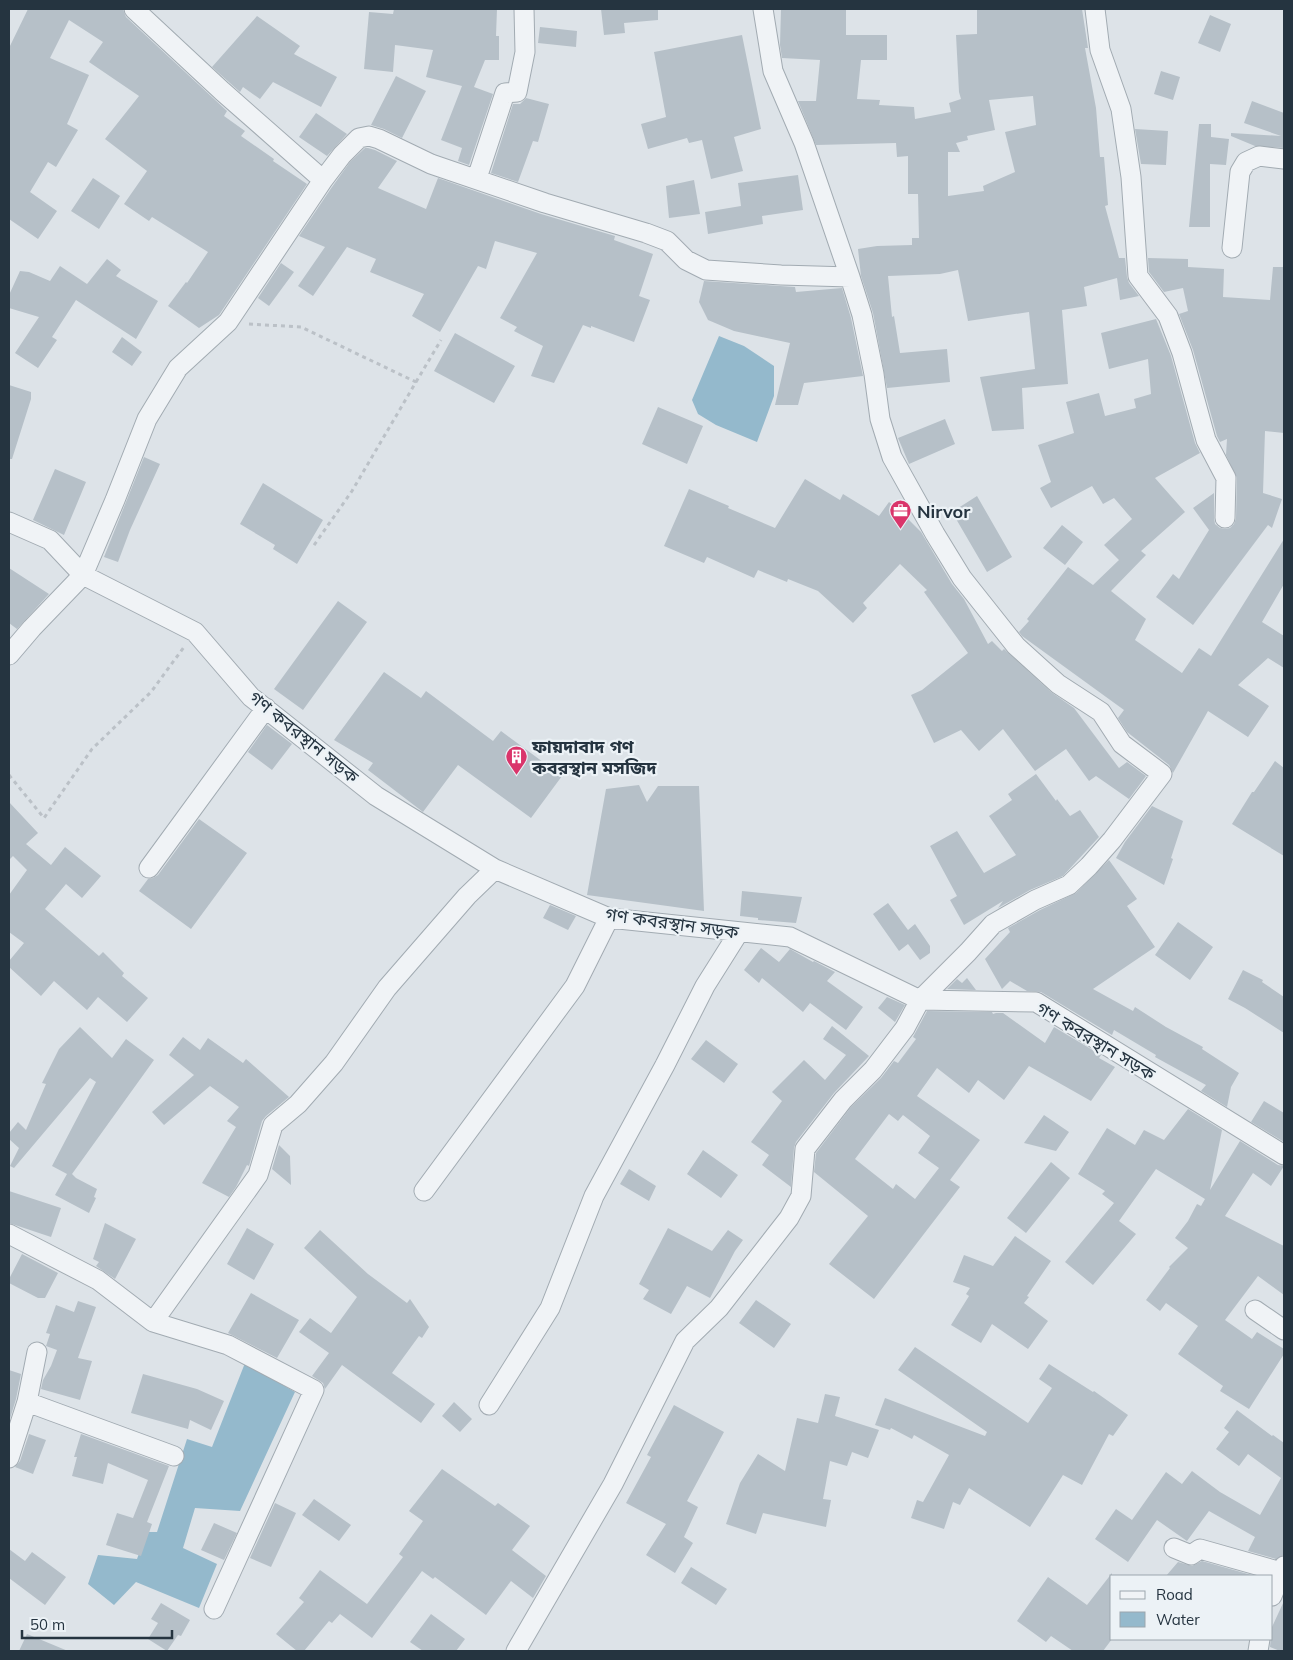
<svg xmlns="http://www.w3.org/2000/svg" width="1293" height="1660" font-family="Mulish,'Noto Sans Bengali',sans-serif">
<rect width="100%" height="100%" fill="#dde3e8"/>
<path fill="#94b9cc" d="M719,336L744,346L774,366V396L757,442L716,425L698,414L692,400Z
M245,1363L295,1392L240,1511L195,1508L183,1548L217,1564L199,1608L136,1582L114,1605L88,1584L98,1555L137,1559L147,1532H157L187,1439L212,1447Z"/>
<path fill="#b6c0c8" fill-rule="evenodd" d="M28,9H123L126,17L227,111L224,116L245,131L241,136L274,159L273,161L307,184L219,315L199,328L168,306L186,282L187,283L208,252L152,217L149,221L124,204L147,171L105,139L139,96L89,62L103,42L69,20L50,58L89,75L67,124L78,130L56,167L48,162L30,192L57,211L38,239L9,219V48Z
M394,9H497L496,36H499V60H485L474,87L493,94L469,165L458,161L462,148L441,140L462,86L426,77L433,50L395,45L393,72L364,69L369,12L393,14Z
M601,9H658V20L624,23L625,33L604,35Z
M781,9H846V35H887V60H861L857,99L880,100L879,105L914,107L915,119L951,112L949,103L961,99L959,92L956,35L977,34V9H1082L1088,48H1085L1096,108L1100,157H1104L1108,205L1105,206L1119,258H1125L1127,277L1129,283L1139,296L1120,300L1117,278L1084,287L1087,306L1062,310L1068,384L1022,388L1024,429L992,431L980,377L1035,369L1029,312L968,321L958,270L940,274L888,276L892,317L894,316L900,353L947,349L950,382L887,388L873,313L861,276L858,249L877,246L912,245V238H919L918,194H908V156L897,157L896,143L816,145L798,101H816L820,60L782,58L780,45ZM1033,96L1036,125L1005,132L1015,172L983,186L984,191L948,196V152H960L956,143L968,140L967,136L995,130L989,100Z
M1210,15L1231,24L1220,52L1198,43Z
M257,16L300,46L294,54L337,77L321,107L273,82L260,99L243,87L240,92L212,67Z
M540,27L577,31L576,47L538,43Z
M742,35L761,129L734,137L743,171L711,179L702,140L689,143L687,138L648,149L641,124L666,117L654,52Z
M1161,71L1180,77L1173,100L1154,94Z
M396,76L426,91L402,138L384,129L371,125Z
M526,98L549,104L538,142L533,141L518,182L491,173L513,104H520Z
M1252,101L1284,113V148L1255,146L1231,136V133L1281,136L1244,123Z
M316,113L347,134L327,156L299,137Z
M1199,124H1211V137L1229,139L1226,165L1210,164V227H1189Z
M1135,129L1168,131L1166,165L1141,164Z
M365,148H368L375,150L397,161L378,188L426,209L438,178L541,214L615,236L614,240L653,254L639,296L650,300L634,342L591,326V328L583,325L554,383L531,376L543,346L514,331L517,327L500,318L537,253L495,241L486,269L478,266L440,332L412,316L424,294L370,272L376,259L347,247L313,296L298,286L325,247L299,236L332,187L350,162Z
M798,175L803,210L762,216L763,224L708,234L705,212L741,206L738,183Z
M93,178L120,196L99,229L71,211Z
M694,180L700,214L669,218L666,186Z
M1148,258L1188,259V267L1224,269L1223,297L1270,300L1273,267H1284V433L1265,431L1263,493L1282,499L1272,528L1268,525L1193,625L1156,597L1173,574L1179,579L1209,530L1193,508L1214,493V518L1215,524L1220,528L1225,529L1230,528L1234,524L1236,518L1237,478L1226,455L1227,439L1220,442L1217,436L1193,350L1179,314L1188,311L1183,288L1164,292L1149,272Z
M107,259L121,270L116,276L158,301L136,339L76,300L52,337L57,340L38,368L15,353L39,317L9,308V295L20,271L29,272L50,281L60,266L87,284Z
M281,263L294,272L269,306L258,298Z
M704,281L795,287L796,292L842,288L851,318L863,376L804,383L798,405H775L790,343L734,331L708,320L699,302Z
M1156,319L1171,356L1195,443L1200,453L1155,478L1185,512L1141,551L1146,555L1111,591L1146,619L1135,640L1182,673L1199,648L1211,656L1284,539V584L1262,622L1284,636V668L1268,658L1238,685L1269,706L1248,737L1208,711L1173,773L1169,765L1127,732L1118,718L1124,710L1022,636L1019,632L1029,621L1027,619L1068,567L1093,585L1119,560L1104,545L1132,519L1114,498L1103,504L1092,486L1051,508L1040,488L1051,482L1038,445L1074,433L1066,402L1099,393L1105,416L1136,408L1134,399L1151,394L1148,359L1109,369L1101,333Z
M455,333L515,366L494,403L434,371Z
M122,337L142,352L132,366L112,352Z
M9,385L31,392V399L12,459H9Z
M658,407L703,426L687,464L642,444Z
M945,419L955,444L909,464L898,438Z
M144,457L160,464L130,530L118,562L104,557Z
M55,469L86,482L64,535L33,520Z
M805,479L840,500L843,494L879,516L889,502L906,515L905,516L921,532L952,584L964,599L988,644L992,641L1002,651L1004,649L1051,692L1074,708L1119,768L1127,762L1146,776L1129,799L1096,776L1089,781L1066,749L1035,771L1003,729L979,751L961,730L934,743L911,695L922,690L968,653L924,592L927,590L900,564L863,603L867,608L853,623L818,591L788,579L787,582L758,570L754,578L707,557L704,563L664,546L689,489L729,506L728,508L775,528Z
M263,483L323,520L297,564L273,549L275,545L240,524Z
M977,496L1012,557L987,572L952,512Z
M1062,525L1083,542L1065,565L1043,548Z
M9,568L49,594L17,629L9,623Z
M338,601L367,622L303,710L274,689Z
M384,672L421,698L426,691L493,741L501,731L562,776L531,818L458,765L423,812L368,770L373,763L334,740Z
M267,725L292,744L272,770L248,752Z
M1275,761L1284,768V856L1232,824L1252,792H1254Z
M1036,774L1056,801L1057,799L1070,816L1080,810L1099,837L1063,876L1030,890L998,908L1003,901L964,925L950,900L957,896L930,846L957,831L984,873L1016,855L989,816L1012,800L1008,794Z
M639,785L647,802L658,786H699L704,911L587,895L606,789Z
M9,802L38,833L26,844L51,865L65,847L101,876L82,898L66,884L45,909L99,956L103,952L124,973L122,976L148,998L127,1022L98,997L87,1010L54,981L41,996L9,967V961L24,943L9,932V895L27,870L13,856L9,860Z
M1152,806L1183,821L1171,858L1173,859L1164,885L1116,858L1125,842Z
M199,819L247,853L191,929L139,891L148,879L153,878L158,875Z
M1109,860L1137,899L1127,906L1155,947L1093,989L1133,1011L1135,1007L1166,1027L1203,1047L1202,1049L1239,1073L1231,1087L1227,1107L1201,1091L1206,1085L1155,1057L1156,1055L1114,1030L1112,1035L1041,992L1027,991L1010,981L1002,989L985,959L1010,932L1008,928L1040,910L1076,893Z
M742,891L802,897L796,923L758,920V918L740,916Z
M888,903L908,930L915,924L930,946V953L920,960L908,944L899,951L873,914Z
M550,905L576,916L568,930L543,918Z
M1178,922L1213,947L1190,980L1155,955Z
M761,948L779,962L790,949L813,962L814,961L835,972L827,981L863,1007L846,1030L810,1003L803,1012L762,978L759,983L744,970Z
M1243,970L1263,980L1262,982L1284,997V1033L1245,1008L1228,999Z
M967,978L976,990L947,989L957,979L962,983Z
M887,997L905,1005L895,1022L878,1008Z
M927,1011L992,1012L993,1014L996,1013H1003L1045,1043L1054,1027L1101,1055L1099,1058L1115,1067L1091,1101L1029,1066L1004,1100L978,1080L969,1093L937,1068L917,1096L980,1140L950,1180L960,1187L874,1299L829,1264L868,1216L814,1172L816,1153L851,1107L881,1078L894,1061L898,1063L916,1039L913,1037ZM889,1114L898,1121L903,1115L930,1136L918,1153L939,1168L915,1199L896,1184L893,1189L855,1159Z
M832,1026L869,1056L834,1093L796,1142L794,1148L791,1187L762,1165L769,1155L751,1142L782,1101L772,1092L804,1060L825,1080L846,1055L823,1039Z
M80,1027L112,1058L126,1039L154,1060L72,1174L76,1178L97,1189L94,1197L96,1198L89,1213L55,1195L67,1174L52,1166L96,1082L90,1078L14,1168L10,1166L19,1148L9,1139V1133L18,1122L26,1130L46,1084L42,1083L59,1049Z
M183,1037L200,1050L208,1038L243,1063L246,1059L289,1097L266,1116L262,1121L249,1166L247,1165L236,1187L229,1197L202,1183L236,1127L227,1121L239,1107L210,1086L164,1125L152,1112L194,1075L169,1055Z
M706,1040L738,1064L724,1083L691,1059Z
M1264,1101L1284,1113V1142L1251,1122Z
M1188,1109L1222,1130L1210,1190L1240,1141L1278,1165L1284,1166L1271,1186L1253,1173L1225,1216L1284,1246V1295L1258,1276L1225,1320L1252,1339L1257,1332L1284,1349V1354L1249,1409L1220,1391L1223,1386L1178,1354L1198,1326L1166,1303L1160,1311L1146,1300L1170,1268L1169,1267L1188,1248L1175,1238L1188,1221L1197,1204L1201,1206L1205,1199L1156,1169L1119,1221L1136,1234L1093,1285L1065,1262L1114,1203L1102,1194L1105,1191L1078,1174L1107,1128L1135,1145L1144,1130L1164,1140Z
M1044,1115L1069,1132L1056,1151L1024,1143Z
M279,1145L290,1156L291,1185L272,1169Z
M703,1150L738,1175L721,1198L687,1174Z
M1051,1162L1070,1178L1026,1233L1007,1218Z
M629,1169L656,1186L649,1201L620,1184Z
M9,1191L61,1208L51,1237L9,1223Z
M105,1223L136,1239L115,1279L96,1266L99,1262L93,1259Z
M247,1228L274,1244L254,1280L227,1264Z
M668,1228L712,1251L728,1230L743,1240L735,1251L710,1298L687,1286L671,1314L643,1299L649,1290L639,1284Z
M320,1230L368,1274L407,1303L410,1299L429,1327L422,1338L419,1336L392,1373L435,1404L421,1423L342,1365L325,1389L323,1383L312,1376L329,1353L299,1332L310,1318L331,1333L357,1297L304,1248Z
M1015,1236L1051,1261L1027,1296L1029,1297L1024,1303L1048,1321L1028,1349L992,1324L981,1343L951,1325L969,1296L966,1294L970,1288L953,1282L964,1255L993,1266Z
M22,1254L58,1273L45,1298H38L9,1283V1279Z
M251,1293L299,1320L277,1358L228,1333Z
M756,1300L791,1324L774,1348L739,1323Z
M78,1301L96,1307L78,1358L92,1361L80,1400L41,1389L43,1380L51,1366L57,1350L46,1346L50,1334L46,1333L56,1305L74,1312Z
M915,1347L1028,1423L1052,1388L1039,1379L1049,1364L1093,1392L1094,1391L1128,1415L1113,1436L1109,1434L1082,1485L1063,1475L1030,1527L969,1488L960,1505L953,1502L944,1529L911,1518L917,1500L923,1502L949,1455L914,1435L912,1439L891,1428L890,1430L875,1425L885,1398L985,1436L987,1432L898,1370Z
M9,1370L21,1374L16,1399L9,1422Z
M143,1374L197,1389L224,1401L211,1430L190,1420L188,1429L131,1413Z
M825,1394L840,1397L835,1416L879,1430L868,1458L852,1452L847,1466L830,1461L823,1499L831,1500L826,1527L763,1513L756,1534L726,1524L740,1483L758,1454L785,1471L797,1418L818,1423Z
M454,1402L472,1419L460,1432L442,1416Z
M674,1405L724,1432L687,1501L698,1507L684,1537L693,1543L675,1573L646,1555L666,1524L626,1503L651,1457L647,1455Z
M1237,1410L1272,1436L1273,1435L1284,1443V1555L1276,1559L1248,1551L1255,1537L1209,1511L1187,1541L1157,1520L1128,1562L1095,1539L1116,1509L1132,1520L1166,1472L1182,1484L1192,1471L1220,1492L1260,1515L1281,1478L1248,1454L1239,1466L1216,1449L1229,1432L1224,1428Z
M29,1434L46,1440L33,1474L15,1467L20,1461Z
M81,1434L169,1466L147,1522L152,1524L141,1556L106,1545L117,1513L133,1518L148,1480L108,1463L103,1484L72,1476L77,1457H74Z
M442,1469L495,1506L498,1503L530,1526L512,1550L546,1576L533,1598L511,1581L486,1615L435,1577L433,1579L422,1571L372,1638L340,1614L332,1623L329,1621L304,1651H297L276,1634L304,1602L299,1598L320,1570L367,1604L403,1557L399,1554L423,1521L409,1511Z
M314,1499L351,1525L339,1541L302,1515Z
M275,1503L296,1513L271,1567L250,1558Z
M214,1523L237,1533L224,1560L201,1550Z
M9,1549L25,1561L32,1552L66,1577L45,1605L9,1578Z
M1202,1561L1255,1576H1166L1178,1562L1192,1566Z
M691,1567L727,1589L716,1605L681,1583Z
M1112,1573V1639L1103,1651H1073L1051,1636L1046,1642L1017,1621L1048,1577L1087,1605Z
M1284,1601V1651H1280L1270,1647L1272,1627Z
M161,1603L190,1620L181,1636L178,1635L167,1651L148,1639L158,1623L151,1619Z
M431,1614L465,1639L456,1651H423L410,1642Z
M27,1634L68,1651H19Z"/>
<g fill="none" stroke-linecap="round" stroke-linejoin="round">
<defs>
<path id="minor" d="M134,9L222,91L323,180
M1095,9L1100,50L1121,109L1131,177L1138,276L1168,316L1182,353L1206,440L1226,478L1225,518
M477,178L505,93L517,92L525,52L524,9
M1232,248L1240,172L1246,162L1259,156L1284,159
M9,522L50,540L83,575L195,632L251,697L376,796L495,869L609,918L790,937L920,1000L1036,1002L1284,1155
M9,655L32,628L83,575L115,500L147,419L178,368L228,322L323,180L342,155L359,138L369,136L379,139L431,164L545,203L646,233L667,241L686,260L706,270L781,275L850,277
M149,868L266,708
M424,1191L575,986L609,918
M9,1234L98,1280L153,1322L258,1175L273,1125L298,1104L334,1063L387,988L467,896L495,869
M1255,1310L1284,1330
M153,1322L228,1345L314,1390L214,1609
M27,1402L174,1456
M489,1405L550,1308L594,1196L665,1065L705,986L739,932
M9,1458L27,1402L37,1352
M1174,1548L1191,1555L1200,1549L1281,1572
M1272,1596L1284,1566
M516,1651L613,1484L685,1341L719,1308L789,1218L801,1196L805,1149L843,1100L873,1070L905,1028L920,1000L968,952L993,924L1035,900L1069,885L1089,866L1112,840L1162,774L1122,744L1101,712L1058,684L1016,646L962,578L935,534L892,457L880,419L874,374L862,315L850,277L804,143L773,71L763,9
M1258,1651L1260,1639"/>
</defs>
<use href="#minor" stroke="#a2abb2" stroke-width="21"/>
<path stroke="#bbc1c7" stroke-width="3" stroke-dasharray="4 4" stroke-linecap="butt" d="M249,324L301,327L416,382L352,491L312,548
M416,382L441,340
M9,775L44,818L92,749L151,692L184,647"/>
<use href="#minor" stroke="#f0f3f6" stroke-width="19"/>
</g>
<defs>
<symbol id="office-pin" viewBox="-11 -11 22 30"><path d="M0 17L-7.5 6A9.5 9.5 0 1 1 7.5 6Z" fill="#da356b" stroke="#ecf2f6"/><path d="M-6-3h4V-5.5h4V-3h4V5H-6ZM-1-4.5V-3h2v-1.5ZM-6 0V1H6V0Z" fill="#fff"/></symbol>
<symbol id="building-pin" viewBox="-11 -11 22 30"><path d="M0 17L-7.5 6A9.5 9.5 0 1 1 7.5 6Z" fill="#da356b" stroke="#ecf2f6"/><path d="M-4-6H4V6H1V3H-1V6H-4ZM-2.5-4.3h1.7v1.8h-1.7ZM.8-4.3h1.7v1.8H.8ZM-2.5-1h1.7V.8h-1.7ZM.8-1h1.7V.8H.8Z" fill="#fff"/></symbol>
</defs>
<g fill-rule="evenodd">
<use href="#office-pin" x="888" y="498" width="25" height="34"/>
<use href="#building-pin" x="504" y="744" width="25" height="34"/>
</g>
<g text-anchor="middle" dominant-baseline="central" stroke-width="4.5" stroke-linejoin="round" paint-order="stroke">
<g font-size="18" font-weight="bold" fill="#253440" stroke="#ecf2f6" text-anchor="start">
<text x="917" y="511">Nirvor</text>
<text x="532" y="746">ফায়দাবাদ গণ<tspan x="532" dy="21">কবরস্থান মসজিদ</tspan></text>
</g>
<g font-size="18" fill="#253440" stroke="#ecf2f6">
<text transform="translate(304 737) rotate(39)">গণ কবরস্থান সড়ক</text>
<text transform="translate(672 923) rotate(8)">গণ কবরস্থান সড়ক</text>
<text transform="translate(1096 1041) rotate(31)">গণ কবরস্থান সড়ক</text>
</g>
</g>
<rect width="1293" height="1660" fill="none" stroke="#253440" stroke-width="20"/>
<rect x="1110" y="1575" width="162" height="65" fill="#ecf2f6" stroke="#9ca6ad"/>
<rect x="1120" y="1591" width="25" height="8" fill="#f0f3f6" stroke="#9ca6ad"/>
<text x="1156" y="1600" font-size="15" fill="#253440">Road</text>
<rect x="1120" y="1612" width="25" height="15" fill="#94b9cc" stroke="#9ca6ad"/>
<text x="1156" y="1625" font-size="15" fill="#253440">Water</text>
<path d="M22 1630v8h150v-8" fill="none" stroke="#253440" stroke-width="2.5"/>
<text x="30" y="1630" font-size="15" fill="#253440" stroke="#ecf2f6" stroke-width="4" paint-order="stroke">50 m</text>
</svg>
